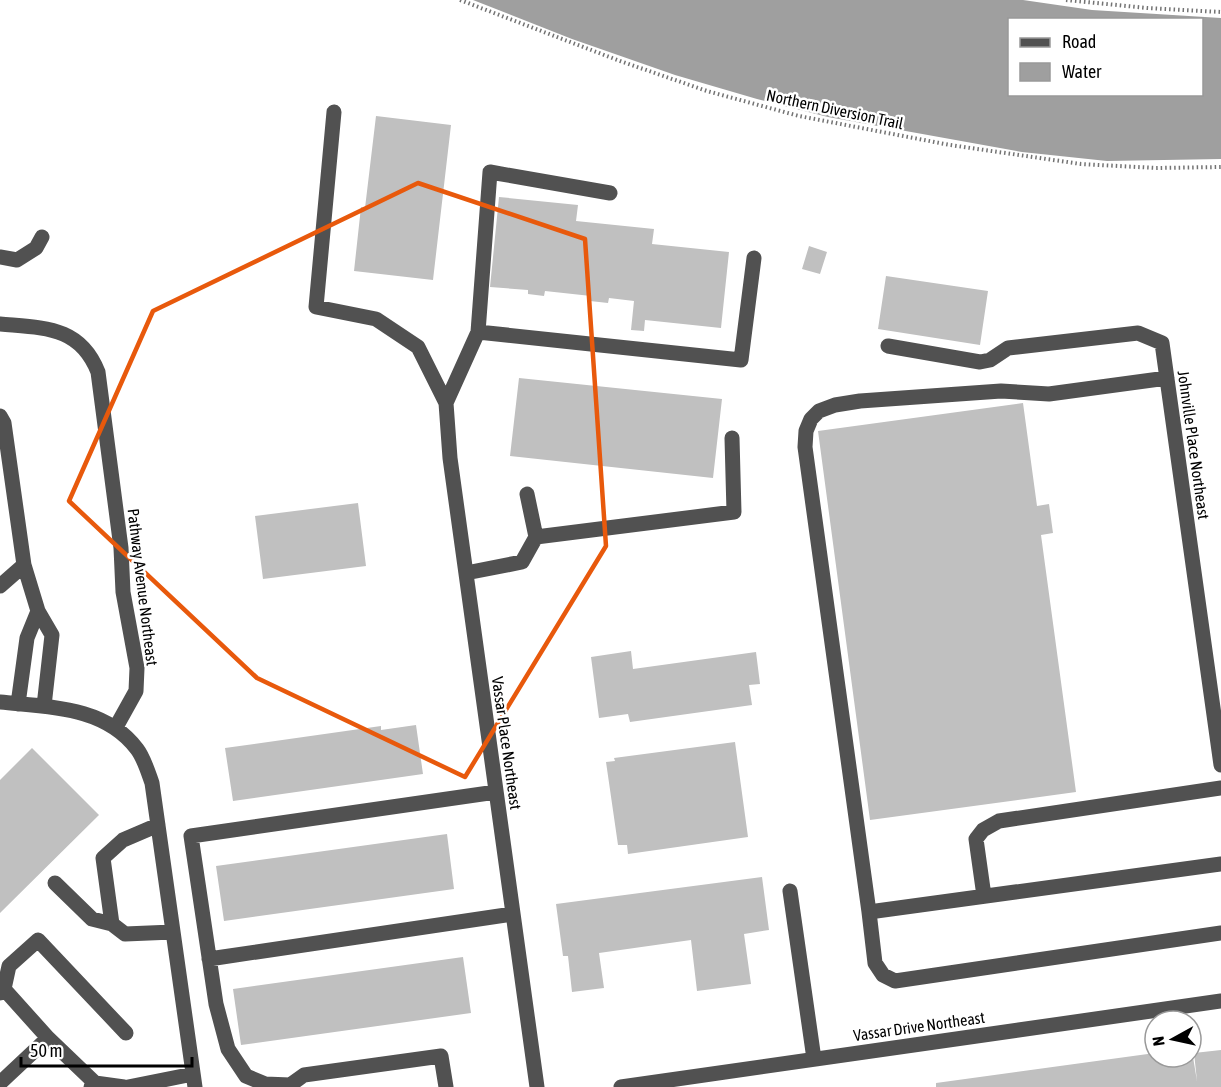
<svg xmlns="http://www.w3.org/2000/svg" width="1221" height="1087" font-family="'Asap Condensed',sans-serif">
<rect width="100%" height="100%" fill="#fff"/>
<path fill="#9f9f9f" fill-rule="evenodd" d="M473,0H1023L1092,10L1221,18V159L1107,161L1022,152L828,117L757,99L675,75L572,39ZM1010,20H1202V94H1010Z"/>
<path fill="#c0c0c0" d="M376,116L451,125L433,280L354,271L361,207L365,208Z
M499,197L578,205L576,221L654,229L652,244L729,252L721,328L645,320L644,331L631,330L634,301L609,298L608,303L590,301L591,296L545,291L544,296L528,294V290L490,287Z
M809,246L827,252L820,274L802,269Z
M886,276L988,291L980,345L878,329Z
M519,378L722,399L713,478L510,456Z
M1023,403L1037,506L1049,504L1053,533L1041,535L1076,792L870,820L818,431Z
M358,503L366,566L263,579L255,516Z
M631,651L633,669L756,652L760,684L749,685L752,705L630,722L628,714L599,718L591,657Z
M416,725L423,774L233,801L225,748L381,726V730Z
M735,742L748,837L628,854L627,845H618L606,762L615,761L614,758Z
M32,748L99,815L0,913V780Z
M447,834L454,889L224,921L216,866Z
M762,877L769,930L744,934L751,984L697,991L691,940L599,953L604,988L572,992L568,956H563L556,904Z
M463,957L471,1013L241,1045L233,989Z
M1221,1050V1087H936V1083L1155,1053V1057H1191L1192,1051L1197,1081L1194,1053Z"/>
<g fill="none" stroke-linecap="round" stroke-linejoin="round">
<path stroke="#737373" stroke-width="4" stroke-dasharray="1.5 3" stroke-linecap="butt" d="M460,0L620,61L707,91L799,116L950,145L1081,164L1156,168L1221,167
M1066,0L1147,8L1221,12"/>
<path stroke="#515151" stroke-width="15" d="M334,112L316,307L376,319L418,347L446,403L450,458L537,1087
M0,257L17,260L36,248L42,237
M0,324C44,328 80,326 98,372L121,548L123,592L137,668L136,691L116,727
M478,332L490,172L610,193
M888,346L980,362L990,360L1008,348L1138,333L1162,343L1221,765
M446,403L478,332L741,360L754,258
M0,416L4,423L24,565L0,586
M536,537L734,512L732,438
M24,565L38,611L52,635L44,706
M466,573L522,562L536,537L527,494
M0,702C48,707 105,706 137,749C144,758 148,772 152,783L195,1087
M18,704L27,638L38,611
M158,825L123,840L103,858L112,924L125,934L173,932
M1221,864L869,912L875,963L883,975L895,981L1221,933
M55,883L92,919L112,924
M790,891L814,1059
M984,896L976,839L983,830L999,821L1221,788
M869,912L805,447L806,431L811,419L819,411L835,405L860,401L1001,391L1049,394L1167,378
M209,959L513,914
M0,993L4,989L9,966L38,940L126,1033
M48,1038L95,1083
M0,1083L48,1038L4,989
M290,1085L265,1084L246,1076L228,1049L216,1004L191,836L496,792
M91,1087L95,1083L124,1087
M128,1087L193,1074
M291,1087L290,1085L304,1075L441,1056L446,1087
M621,1087L1221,1001"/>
</g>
<path fill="none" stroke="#e8590c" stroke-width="4.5" stroke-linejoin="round" d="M418,183L585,239L606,546L465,777L257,678L69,501L153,311Z"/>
<g text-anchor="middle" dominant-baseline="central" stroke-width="5" stroke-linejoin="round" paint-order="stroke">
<g font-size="16" fill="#000" stroke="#fff">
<text transform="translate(835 109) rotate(12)">Northern Diversion Trail</text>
<text transform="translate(1194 445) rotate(82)">Johnville Place Northeast</text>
<text transform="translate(143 587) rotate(83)">Pathway Avenue Northeast</text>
<text transform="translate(507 743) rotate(82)">Vassar Place Northeast</text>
<text transform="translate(919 1026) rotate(-8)">Vassar Drive Northeast</text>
</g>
</g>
<rect x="1008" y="18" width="195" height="78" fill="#ffffff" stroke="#999999" stroke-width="1.5"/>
<rect x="1020" y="38" width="30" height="9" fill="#515151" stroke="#999999" stroke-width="1.5"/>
<text x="1062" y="48" font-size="18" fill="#000000">Road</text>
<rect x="1020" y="63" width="30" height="18" fill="#9f9f9f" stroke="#999999" stroke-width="1.5"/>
<text x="1062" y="78" font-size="18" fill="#000000">Water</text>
<g transform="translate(1173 1039) rotate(262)"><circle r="28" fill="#ffffff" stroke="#999999" stroke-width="1.5"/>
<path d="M0-4.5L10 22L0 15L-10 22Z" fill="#000000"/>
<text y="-9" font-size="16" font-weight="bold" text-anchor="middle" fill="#000000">N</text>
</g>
<path d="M21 1057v9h171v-9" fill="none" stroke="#000000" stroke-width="3"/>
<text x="30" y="1057" font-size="18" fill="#000000" stroke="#ffffff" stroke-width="4.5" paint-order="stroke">50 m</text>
</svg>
